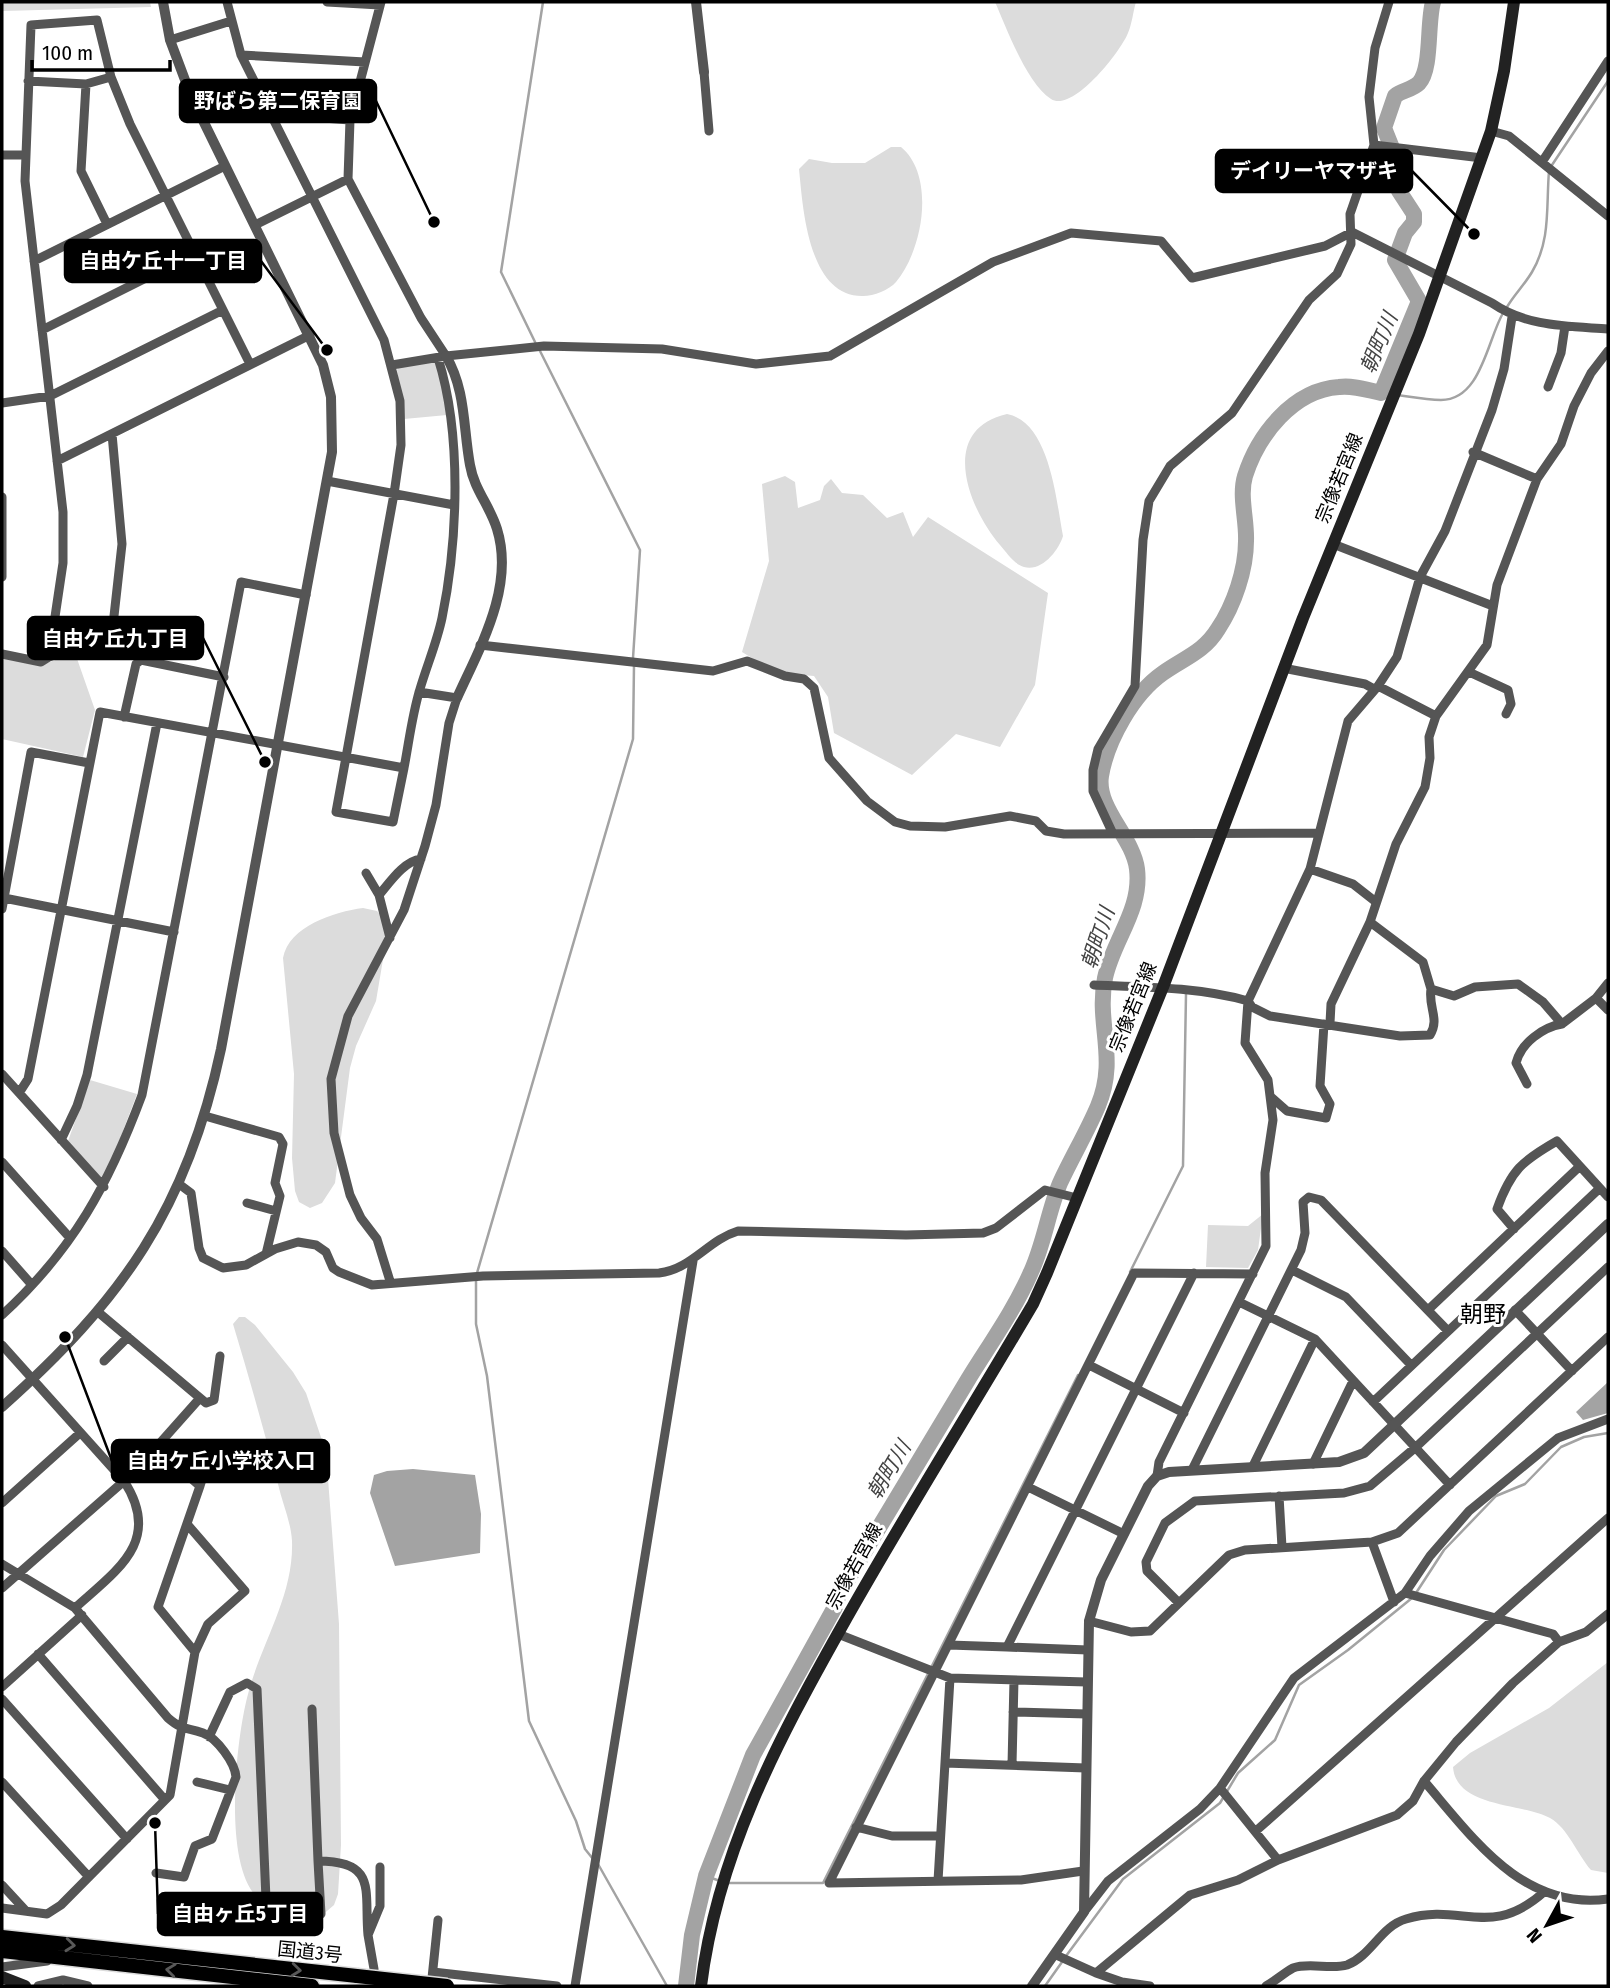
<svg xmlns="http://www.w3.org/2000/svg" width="1610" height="1988" font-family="'Fira Sans Condensed','Noto Sans JP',sans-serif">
<rect width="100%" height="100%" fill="#fff"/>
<path fill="#dcdcdc" d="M2,2H150L151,7L2,11Z
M995,2H1136C1133,12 1132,24 1128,33C1121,51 1073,113 1051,99C1026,82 1007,29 995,2Z
M891,147H901C936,176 923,250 896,282C889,290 874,296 863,296C808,297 803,208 799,169L809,159L832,163H865Z
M434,362L438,365L447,415L404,419L397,370L399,366Z
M1007,414C1050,422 1056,500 1063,536C1059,550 1042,572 1024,567C1014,564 1007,553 1000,545C969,509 937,430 1007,414Z
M785,476L795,482L798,508L820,500L824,486L831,479L842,493L863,495L887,518L903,512L913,537L928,517L1048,593L1035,685L1000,747L956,734L912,775L834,733L828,697L814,676L777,673L742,652L769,561L762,484Z
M75,653L95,710L83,757L2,739V657L41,665Z
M363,908L377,911L389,924L376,1001L356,1046L350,1068L335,1183L322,1203L310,1208L299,1202L295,1191L292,1158L294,1074L283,958C289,926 334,912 363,908Z
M90,1080L137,1094L105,1178L101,1179L68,1141Z
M1263,1214L1258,1250L1248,1268L1206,1267L1208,1225L1248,1226Z
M239,1317H245L255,1325L293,1372L306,1393L326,1452L339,1624L341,1845L338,1894L334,1905L320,1917C302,1917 269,1910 256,1896C223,1861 236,1742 247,1698C260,1644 294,1597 292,1541C291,1522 282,1502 278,1484C264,1430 249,1377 233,1324Z
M1608,1662V1873L1591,1870C1577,1854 1568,1828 1550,1818C1523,1803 1456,1808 1453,1767L1470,1753L1549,1708Z"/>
<path fill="#a3a3a3" d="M1608,1382V1413L1583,1420L1576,1412Z
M413,1469L475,1475L481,1514L480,1553L395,1566L370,1493L374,1475L387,1471Z"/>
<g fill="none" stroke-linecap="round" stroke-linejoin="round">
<path stroke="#a3a3a3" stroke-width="2.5" d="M1552,165L1608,81
M1507,307C1514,295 1525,284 1532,272C1551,240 1546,207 1549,171
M536,344L501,272L543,2
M539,349L640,550L633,658
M1381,393L1391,394
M1397,395C1411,397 1427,400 1441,400C1481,400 1487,341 1503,313
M1130,1272L1183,1166L1186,994
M477,1273L633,739L634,665
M476,1279V1324L487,1376L529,1721L576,1821L585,1849L593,1859
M1416,1593L1444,1550L1496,1496L1525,1484L1561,1447L1584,1437L1608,1433
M598,1864L667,1986
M706,1876L720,1881
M726,1883H823L1078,1375
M1066,1956L1123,1879L1220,1803L1238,1773L1275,1740L1299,1685L1348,1650L1412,1598
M1045,1986L1062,1962"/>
<path stroke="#a3a3a3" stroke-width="16" d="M686,1986L692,1935L706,1876L753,1755L835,1607L839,1594C883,1522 926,1450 969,1378C990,1344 1015,1309 1031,1272C1044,1244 1048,1212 1060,1183C1072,1157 1087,1132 1098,1106C1118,1058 1096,1025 1105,978C1113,940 1142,910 1137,869C1133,837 1096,808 1101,776C1107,740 1133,694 1163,673C1184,658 1204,652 1218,629C1234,605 1246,570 1246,541C1247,520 1239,496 1245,476C1258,435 1293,390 1339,387C1353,385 1367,390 1381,393L1419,301L1395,260L1405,233L1414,222V214L1399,191L1396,158L1384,128L1395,96C1402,90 1412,90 1419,83C1432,69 1427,23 1433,2"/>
<defs>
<path id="trunk" d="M2,1937L357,1976
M2,1951L312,1986"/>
</defs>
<use href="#trunk" stroke="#dbdbdb" stroke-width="17"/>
<path stroke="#555" stroke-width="9" d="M227,2L241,55L384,340L400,401L401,445L394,494L336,812L393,822L404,768
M327,2L380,5
M381,2L350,120L348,179L421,318L446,356
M170,40L231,21
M241,55L365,62
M704,72L709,131
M28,81L86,84L111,77
M86,84L81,171L107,224
M270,114L350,120
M1491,131L1509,136L1608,216
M1374,145L1482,158
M2,155H25
M1542,162L1608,61
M255,225L348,179
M1352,232L1492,303C1527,327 1567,326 1608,329
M34,261L225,166
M42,330L194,254
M392,365L446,356L544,346L662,349L756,364L830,356L993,262L1071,233L1161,241L1192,278L1325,246L1352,232
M1548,387L1561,353L1565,326
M2,403L50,396L223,310
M1473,452L1537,479
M57,461L310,335
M327,481L454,505
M2,497V577
M1333,544L1493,606
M480,645L713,671L747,661L785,676L804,679L814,688L829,758L867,801L895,822L910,826L945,827L1010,816L1036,821L1046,831L1064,834L1317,833
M2,654L41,662L49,657L63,563V512L25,181L31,25L97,20L111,77L130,124L250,364
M49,657L112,634L122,544L112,434
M1283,668L1365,684L1374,689
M1469,672L1508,690L1511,704L1506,714
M1378,686L1436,716
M124,717L136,664L141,660L224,677
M1113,834L1093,791V770L1098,749L1135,686L1143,540L1149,501L1170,466L1232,413L1309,300L1337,274L1351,244L1350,214L1374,145L1369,97L1375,48L1389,2
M1310,869L1353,884L1376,902
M366,873L379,895L390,938
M379,895C390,882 404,861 421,859
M4,898L174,932
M2,909L31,752L89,763
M1370,922L1423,962L1431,989
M1094,985C1145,987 1198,987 1248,1001L1252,1007L1270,1016L1400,1036L1430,1035C1440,1019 1428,1007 1431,989L1454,996L1475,987L1518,984L1543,1002L1562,1024L1596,998L1608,983
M1596,998L1608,1010
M1330,1023L1331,1004L1370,922L1396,844L1425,787L1430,758L1429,737L1436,716L1487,645L1497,585L1537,479L1561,444L1574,406L1591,373L1608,351
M2,1074L104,1187
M1527,1084L1516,1063C1521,1043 1543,1027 1562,1024
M19,1093L28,1079L100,712L404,768C409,742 412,715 420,689C427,665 437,642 442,618C458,540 462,434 438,358
M1270,1096L1287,1111L1326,1118L1330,1104L1320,1086L1324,1024
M205,1116L279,1137L283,1144L275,1183L280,1196L266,1254
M61,1140L77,1106L87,1075L157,723
M2,1162L70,1238
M179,1184L191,1193L199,1248L203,1258L223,1268L246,1265L275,1249L298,1242L316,1245L326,1252L333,1268L339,1272L372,1285L483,1276L659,1273C692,1269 708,1240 738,1231L906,1235L983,1233L996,1228L1045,1190L1077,1198
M247,1203L276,1211
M1514,1229L1497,1209C1511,1170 1522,1161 1557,1141L1608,1197
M2,1251L32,1285
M1292,1270L1346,1297L1411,1365
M390,1281L377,1239L361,1218L350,1195L334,1133L331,1079L348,1016L404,910L425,846L436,805L449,723L457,698L419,692
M1239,1302L1315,1339L1450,1485
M1429,1309L1580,1166
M1515,1310L1572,1371
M98,1312L206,1403L214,1400L220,1356
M2,1315C73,1250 109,1184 142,1095L241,582L306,595
M2,1345L124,1481C163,1541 117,1570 75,1608
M104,1361L128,1337
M1089,1365L1184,1413
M1373,1402L1600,1188
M160,1443L200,1398
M1313,1464L1353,1381
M1253,1466L1315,1339
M1192,1470L1301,1250L1305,1233L1303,1202L1309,1197L1321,1200L1448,1331
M1157,1476L1159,1462L1266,1246L1265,1173L1273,1120L1268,1080L1245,1043L1248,1001L1310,869L1348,721L1378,686L1397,657L1420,577L1445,531L1492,410L1504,369L1512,317
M200,1486L205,1470L235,1444
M1028,1487L1124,1534
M1279,1496L1282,1547
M2,1503L80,1433
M187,1524L245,1591L208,1624L195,1652
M1372,1542L1394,1602
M2,1564L75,1608L168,1718C183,1731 187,1727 203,1733C217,1738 235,1763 236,1777L212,1839L195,1846L184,1877L156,1873
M2,1588L124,1481
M1179,1603L1147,1571L1146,1562L1165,1523L1195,1501L1344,1493L1370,1486L1416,1447L1608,1267
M1089,1621L1131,1632L1150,1631L1229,1555L1245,1550L1372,1542L1398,1533L1608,1337
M838,1634L950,1678L1087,1682
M1559,1642L1586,1632L1608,1614
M949,1645L1007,1647L1194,1273
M1007,1647L1088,1650
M38,1654L165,1800
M2,1687L82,1615
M2,1699L127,1839
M312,1709L318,1861
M1013,1712L1087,1714
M209,1737L230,1692L247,1683L257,1689L266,1899L312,1914H321L318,1861C378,1861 364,1891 368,1935
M945,1763L1086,1768
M1012,1765L1014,1680
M1424,1781C1473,1838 1523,1911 1608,1899
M2,1782L89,1877
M197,1782L230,1790
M1220,1788L1278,1860
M856,1827L892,1836H939
M1257,1830L1608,1518
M1083,1871L1021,1880L829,1883L1134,1273L1253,1274
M938,1881L950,1678
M2,1885L26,1911
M2,1908L47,1914L61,1905L170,1795L195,1652L158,1607L200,1486L171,1461
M1084,1912L1108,1881L1200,1809L1220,1788L1294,1678L1405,1593L1430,1556L1469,1511L1558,1438L1608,1419
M1056,1955L1096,1973L1190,1895L1238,1880L1278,1860L1397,1815L1413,1801L1424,1781L1456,1742L1513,1683L1559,1642L1553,1634L1405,1593
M2,1967L47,1961
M433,1972L557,1986
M1096,1973L1122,1982L1150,1986
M432,1978L438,1920
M38,1986L63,1980L88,1986
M372,1986L374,1969L368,1935L380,1906V1867
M575,1986L693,1261
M1266,1986C1275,1981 1284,1973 1293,1968C1309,1962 1331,1970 1347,1965C1371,1956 1381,1926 1406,1919C1462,1902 1490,1940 1544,1892"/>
<path stroke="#555" stroke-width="10" d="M696,2L704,72
M446,356C466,390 463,427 470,465C474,489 490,506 497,529C515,587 480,647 457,698
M2,1407C122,1300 187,1209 221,1049L332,452L331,397L323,365L191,96L170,40L163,2
M1032,1986L1084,1912L1089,1621L1101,1580L1148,1486L1157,1476L1169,1472L1339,1462L1364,1453L1608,1224"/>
<path stroke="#222" stroke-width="12" d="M2,1977L25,1986
M701,1986C717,1855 777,1742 841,1628C902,1519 969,1413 1033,1304L1047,1273L1163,987L1303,618L1419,334L1491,131L1504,71L1514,2"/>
<use href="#trunk" stroke="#000" stroke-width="14"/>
<defs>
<path id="trunk-bridge" d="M357,1976L447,1986"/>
</defs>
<use href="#trunk-bridge" stroke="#dbdbdb" stroke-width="17" stroke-linecap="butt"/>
<use href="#trunk-bridge" stroke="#000" stroke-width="14"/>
</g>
<defs><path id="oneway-chevron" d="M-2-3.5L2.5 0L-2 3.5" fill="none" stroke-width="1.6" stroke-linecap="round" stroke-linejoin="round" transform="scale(1.75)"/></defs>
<g stroke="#595959">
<use href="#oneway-chevron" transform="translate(70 1945) rotate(6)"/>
<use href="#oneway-chevron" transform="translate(171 1970) rotate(-173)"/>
<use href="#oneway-chevron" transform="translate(296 1970) rotate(6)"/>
</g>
<g text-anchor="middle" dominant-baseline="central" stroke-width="6" stroke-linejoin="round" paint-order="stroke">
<g font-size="19" fill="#000" stroke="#fff">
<text transform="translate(1339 478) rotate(-68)">宗像若宮線</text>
<text transform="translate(1133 1007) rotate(-68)">宗像若宮線</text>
<text transform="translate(854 1566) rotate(-61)">宗像若宮線</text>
<text transform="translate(310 1952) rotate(6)">国道3号</text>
</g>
<g font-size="21" font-style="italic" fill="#444" stroke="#fff">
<text transform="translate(1379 343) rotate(-67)">朝町川</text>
<text transform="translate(1098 938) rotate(-72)">朝町川</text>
<text transform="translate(889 1470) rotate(-59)">朝町川</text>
</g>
<g font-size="23" fill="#000" stroke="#fff">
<text x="1483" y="1314">朝野</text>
</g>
</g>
<path fill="none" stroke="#000" stroke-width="2.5" d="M434 222L376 101M1474 234L1412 171M327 350L261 261M265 762L203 638M65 1337L112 1461M155 1823L158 1914"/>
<g fill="#000" stroke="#fff" stroke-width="2.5">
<circle cx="434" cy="222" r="7"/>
<circle cx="1474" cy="234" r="7"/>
<circle cx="327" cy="350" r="7"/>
<circle cx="265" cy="762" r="7"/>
<circle cx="65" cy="1337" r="7"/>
<circle cx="155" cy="1823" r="7"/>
</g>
<g fill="#000" stroke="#000" stroke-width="2.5">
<rect x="180" y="80" width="196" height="42" rx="7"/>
<rect x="1216" y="150" width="196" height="42" rx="7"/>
<rect x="65" y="240" width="196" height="42" rx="7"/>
<rect x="28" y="617" width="175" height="42" rx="7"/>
<rect x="112" y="1440" width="217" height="42" rx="7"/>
<rect x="158" y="1893" width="164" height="42" rx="7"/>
</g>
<g font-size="21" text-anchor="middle" font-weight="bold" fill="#fff">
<text x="278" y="108">野ばら第二保育園</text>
<text x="1314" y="178">デイリーヤマザキ</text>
<text x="163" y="268">自由ケ丘十一丁目</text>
<text x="115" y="646">自由ケ丘九丁目</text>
<text x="221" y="1468">自由ケ丘小学校入口</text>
<text x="240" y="1921">自由ヶ丘5丁目</text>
</g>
<rect width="1610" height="1988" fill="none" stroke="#000000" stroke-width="7"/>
<g transform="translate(1547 1925) rotate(230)" stroke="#ffffff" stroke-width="5" paint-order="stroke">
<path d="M0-5L12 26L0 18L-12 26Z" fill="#000000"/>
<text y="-10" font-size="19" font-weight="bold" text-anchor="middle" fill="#000000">N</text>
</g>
<path d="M32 60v10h138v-10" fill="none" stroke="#000000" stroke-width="3.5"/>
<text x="42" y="60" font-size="21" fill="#000000" stroke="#ffffff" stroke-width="5" paint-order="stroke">100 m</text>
</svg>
